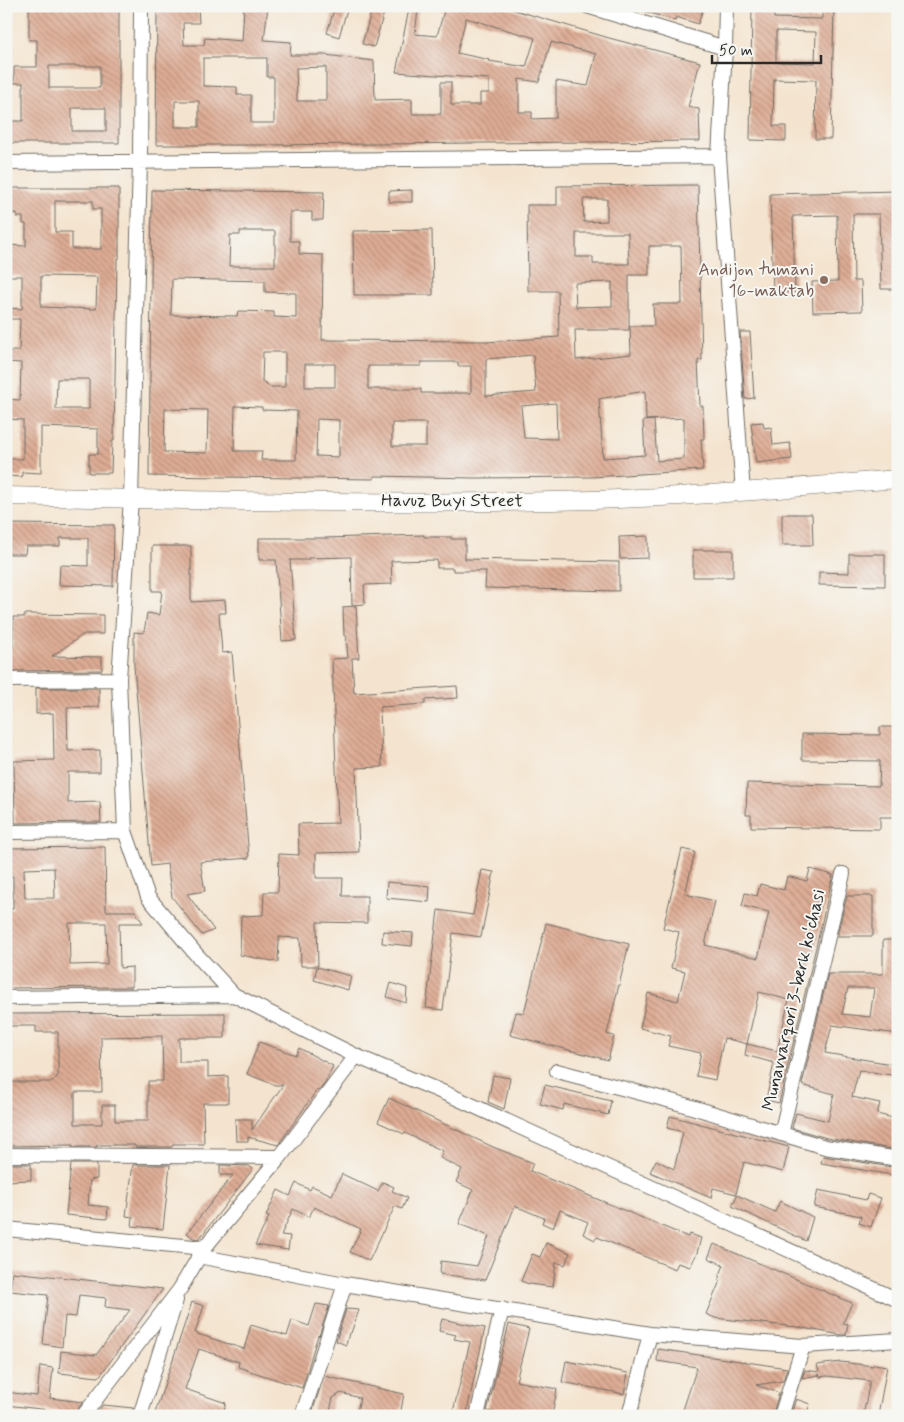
<svg xmlns="http://www.w3.org/2000/svg" width="904" height="1422" font-family="Mynerve,sans-serif">
<defs>
<pattern id="building-back-hatch" width="6" height="6" patternUnits="userSpaceOnUse" patternTransform="scale(1.25)"><rect width="6" height="6" fill="#deac94"/><path d="M-1 5l2 2M0 0l6 6M5-1l2 2" fill="none" stroke="#b48c79"/></pattern>
</defs>
<rect width="100%" height="100%" fill="#f6f6f2"/>
<filter id="ink" filterUnits="userSpaceOnUse"><feTurbulence type="fractalNoise" baseFrequency=".02" numOctaves="2"/><feDisplacementMap in="SourceGraphic" scale="10" xChannelSelector="R" yChannelSelector="G"/><feConvolveMatrix kernelMatrix="1 2 1 2 8 2 1 2 1" color-interpolation-filters="sRGB"/></filter>
<filter id="wash" filterUnits="userSpaceOnUse"><feTurbulence type="fractalNoise" baseFrequency=".0096" numOctaves="4" result="noise"/><feDisplacementMap in="SourceGraphic" scale="20" xChannelSelector="R" yChannelSelector="G"/><feGaussianBlur stdDeviation="1.12" result="paint"/><feColorMatrix in="noise" values="0 0 0 0 0 0 0 0 0 0 0 0 0 0 0 0 0 1.4 0 .05"/><feComposite in="paint" operator="in"/></filter>
<g filter="url(#wash)">
<rect width="100%" height="100%" fill="#f4e4cf"/>
<g id="blocks">
<path fill="url(#building-back-hatch)" fill-rule="evenodd" d="M29,6H119V143H6V121H23V83H14V67H37V40H29ZM49,66H100V88H49ZM72,108H106V131H72Z
M157,6H198L199,23H183L184,45H204L205,38L242,41L244,6H268L264,40L291,42L290,55H325L374,61L375,100L412,99V114H441V82H451V105H480V93H489V79L396,72L409,9L418,10L415,34L437,36L444,11L438,9V6H501L609,38L700,62L688,107L699,109L700,141L264,145H156ZM466,18L535,38L526,67L489,61L490,60L457,53ZM551,42L596,54L588,86L556,81V118L532,119V112H519V79L539,82ZM203,58H267V77H274V123H251V95H237V87L203,86ZM326,67V101H297L296,68ZM175,101H199V127H175Z
M335,6H348L339,37L327,33Z
M373,6H386L374,47L362,44Z
M638,6H704L698,24L676,17L675,21L638,9Z
M752,6H774V18L822,19V6H834L831,139H815L816,80L774,79L773,126H786V141L750,140ZM776,31L816,32L815,63L776,62Z
M698,185L702,360H698L700,406H703L704,439H701L703,470L592,477L474,478L374,476V479L149,476L152,190L324,192L323,220H312V212H290V241H299V254L323,255L322,340L486,341V342L559,337L558,291H528L527,205H557V186ZM583,199H607V221L584,222ZM240,231H275V266H229L230,235H240ZM576,233H628L629,264H593V257H576ZM649,246H681L682,304H653L654,326H630L631,354L576,360L575,330H629V275H649ZM172,279L265,281V292L296,293V318L274,317V312L238,311L237,316L171,315ZM612,282V306L576,307L575,283ZM263,352H285V387H270L262,382ZM533,355L536,392L486,396V359ZM421,362H458V366H471V393H421V389H368V366H421ZM305,364H335V387H305ZM645,391L646,420L684,418V459L657,461L654,420L643,421L645,455L603,458L599,399ZM556,403L557,439L524,438L521,406ZM235,406L262,407V410L297,411L296,460H261L262,451H234ZM165,409L208,410L207,453L164,452ZM317,419L339,420V457L316,456ZM392,423H426V446H392Z
M6,188H119V259H117L114,441H112L111,473H89V454H98V429L41,427V473L22,472V477L6,476V459H23V420L6,419V399L20,400L21,363L6,362V351H19L20,319H6V308L22,309V276H6V245L26,246V224H23V217H17V213L6,214ZM55,201H93V209H101V249H72V232H55ZM41,276L97,277L96,309L41,307ZM57,379H89V409H56Z
M412,190V202H389V191Z
M898,191V289H881L879,214H853L854,281H861L862,311L813,312L812,282L838,281L837,215L793,216L795,291L773,292L770,194Z
M432,230L433,295H354L353,231Z
M740,332H750L754,398L745,399Z
M763,422L764,428L771,427L773,445L790,443L792,459L756,463L751,423Z
M782,514H812L813,545H782Z
M6,524L114,525L113,586L59,585L60,565L88,566V538H60V546H26L25,554H6Z
M424,535V537H451V539H465V559L619,562V591L485,588L486,571H453V568H437V560L391,561L392,584L364,585L365,604L352,605L351,557L308,558V560H290L296,640L282,641L276,560H259V538H325Z
M648,536V558L620,559L619,537Z
M152,546H191V602L225,600L226,613H219L222,653L232,652L249,858L200,862L205,891L187,894L214,930L202,935L172,897L167,864L151,866L134,666V632L144,633L147,613L159,615L162,591H152Z
M693,550H733V577H693Z
M849,554H885V586L819,585V572L849,573Z
M356,606L359,658H352L354,693L457,686L458,698L425,700V704L380,707L382,767L356,768L359,852L316,853V878H343L342,896H367V923L317,922L318,966H301L300,938L279,937L278,962L240,955L241,916L263,915L264,892H278L279,854L299,855L298,824L338,823L332,659L348,658L346,636H344L343,607Z
M25,614L103,615V634H84L52,656L102,657V670L6,671V646H13V617H25Z
M36,688H99V707L67,708L68,751L100,750V772H68V803L100,802L101,822L15,823L14,761L54,760L53,713L36,714Z
M880,727H898V817H880V829L751,827V815H746L747,783L879,786L880,761L802,760V734L880,735Z
M105,847L106,911H135L143,923H119L120,968L132,967V987L6,988V909H13V876H6V848ZM54,868L55,898H25L24,869ZM69,923H106L107,964L70,965Z
M682,849L695,852L685,894L715,901L705,945L758,958L769,912L742,906L745,893L757,896L760,884L784,890L787,876L807,881L810,869L833,875L779,1103L766,1100L774,1063L745,1055L747,1044L724,1038L715,1080L696,1076L701,1053L668,1046L671,1036L640,1028L648,993L678,1001L685,971L671,968L679,932L663,928ZM759,992L789,1000L777,1051L747,1044Z
M482,870L494,872L481,937L453,933L443,1010L426,1008L438,910L473,915Z
M387,882L430,886L429,902L386,898Z
M847,896H873V936H838V931Z
M546,923L629,944L607,1034L614,1036L608,1060L510,1035L516,1012L524,1013Z
M383,931L413,933L412,946L382,943Z
M883,940H898V1034L832,1025L825,1053L898,1065V1076L859,1070L852,1097L880,1103L877,1114L897,1119L893,1135L898,1136V1150L827,1138L792,1128L796,1113L828,1121L834,1094L802,1085L828,974H883ZM848,988H874L870,1017L842,1014Z
M317,967L351,976L348,990L314,980Z
M391,983L407,988L406,1003L387,997Z
M225,1013V1038H179V1062H208V1077L228,1076V1103H203L204,1144H173L172,1147H135V1145H97V1147H72L73,1145L6,1146V1082H52L58,1076V1032H36V1026H6V1014ZM162,1036L163,1081H148V1121H115V1105H102V1124H75V1092H102L101,1037Z
M259,1042L296,1055L299,1048L333,1066L325,1083L319,1091L317,1090L278,1145L248,1137V1141H236L235,1119H252V1130L283,1085H275L247,1074Z
M493,1075L510,1078L504,1109L488,1102Z
M545,1085L611,1101L608,1115L564,1104L563,1110L540,1104Z
M389,1098L493,1147L533,1163L530,1171L688,1237L690,1234L701,1238L697,1253L690,1267L678,1263L675,1269L597,1237L595,1240L583,1234L588,1222L560,1210L553,1228L542,1223L544,1218L515,1206L485,1280L440,1274L441,1261L477,1266L489,1236L459,1224L473,1190L456,1182L462,1169L440,1158L443,1151L405,1133L404,1134L378,1122Z
M670,1116L789,1147L783,1172L744,1162L736,1194L713,1188L711,1198L650,1172L656,1160L674,1169L683,1132L667,1128Z
M823,1156L898,1168V1176L821,1163Z
M6,1164H31V1180L6,1181Z
M71,1164H97V1179L90,1180L88,1205L108,1207L107,1219L66,1215Z
M133,1165H170L163,1229L132,1226L133,1217L126,1216Z
M220,1165L249,1166L253,1169L199,1239L193,1238L187,1233L233,1175H220Z
M342,1174L378,1191L383,1182L394,1187L392,1191L407,1198L402,1209L395,1206L369,1261L350,1252L361,1229L314,1207L309,1217L293,1209L281,1235L290,1236L288,1250L255,1245L269,1217L266,1216L278,1190L290,1196L296,1183L310,1190L312,1186L332,1195Z
M818,1190L866,1200L868,1194L881,1198L871,1227L859,1223L861,1216L814,1207Z
M737,1195L775,1212L780,1201L813,1217L806,1241L732,1206Z
M546,1243L570,1253L565,1265L556,1262L553,1287L529,1284L521,1281L532,1254L540,1257Z
M714,1244L852,1303L843,1323L848,1324L846,1335H841L797,1327L715,1318L706,1314L720,1281L718,1280L724,1265L708,1258Z
M12,1272L69,1278L163,1289L99,1377L59,1373L61,1351L96,1355L130,1310L105,1307L106,1298L79,1295L76,1317L65,1316L62,1347L43,1344L48,1295L10,1291Z
M192,1302L204,1306L195,1333L244,1349L251,1325L287,1336L292,1320L309,1326L316,1304L329,1306L319,1336L318,1335L302,1388L238,1367L239,1362L199,1349L185,1389L226,1403L222,1416H154Z
M346,1309L359,1310L351,1333H349L346,1345L336,1341Z
M442,1319L485,1328L466,1416H452L470,1342L454,1339L456,1335L439,1331Z
M509,1324L529,1329L516,1381L557,1389L552,1416H510L487,1411Z
M658,1349L787,1368L783,1381L756,1385L779,1393L772,1416H681L697,1367L657,1361Z
M566,1361L628,1373L624,1394L562,1382Z
M841,1362L873,1366L874,1364L887,1366L878,1416H863L870,1381L827,1376L820,1377L819,1374V1375L802,1378L805,1370L819,1372L817,1365Z
M40,1366L53,1368L50,1398L83,1402L75,1413L6,1405V1392L37,1396Z
M324,1376L404,1394L400,1416H356L360,1398L341,1393L333,1398L329,1416H311Z
M796,1399L810,1404L806,1416H790Z
M103,1405L133,1408L131,1416L95,1415Z"/>
</g>
</g>
<g filter="url(#ink)">
<use href="#blocks" fill-opacity="0" stroke="#716c64" stroke-width="1"/>
<g fill="none" stroke-linecap="round" stroke-linejoin="round">
<defs>
<path id="minor" d="M141,6L140,162L131,499L119,679L125,831L148,897L195,953L234,995L356,1056L454,1097L898,1300
M587,6L725,48
M726,6L725,48L719,156L743,493
M6,163L719,156
M6,680L119,679
M6,832L125,831
M6,998L234,995
M557,1071L675,1102L825,1147L898,1159
M781,1134L843,874
M6,1155L280,1157
M6,1229L204,1248
M198,1256L345,1284L650,1334L803,1346L898,1340
M83,1416L180,1289L204,1248L280,1157L356,1056
M140,1416L176,1300
M302,1416L345,1284
M477,1416L502,1309
M629,1416L650,1334
M781,1416L803,1346"/>
<path id="major" d="M6,496C188,500 371,505 553,501C668,499 783,489 898,479"/>
</defs>
<use href="#minor" stroke="#716c64" stroke-width="16"/>
<use href="#major" stroke="#716c64" stroke-width="19"/>
<use href="#minor" stroke="#fff" stroke-width="14"/>
<use href="#major" stroke="#fff" stroke-width="18"/>
</g>
</g>
<circle fill="#8d6e63" stroke="#f6f6f2" stroke-width="2" cx="824" cy="280" r="5"/>
<g text-anchor="middle" dominant-baseline="central" stroke-width="4" stroke-linejoin="round" paint-order="stroke">
<g font-size="18" fill="#785e54" stroke="#f6f6f2" text-anchor="end">
<text x="814" y="270">Andijon tumani<tspan x="814" dy="21">16-maktab</tspan></text>
</g>
<g font-size="18" fill="#2b2b2b" stroke="#f6f6f2">
<text x="452" y="501">Havuz Buyi Street</text>
<text transform="translate(794 1000) rotate(-77)">Munavvarqori 3-berk koʻchasi</text>
</g>
</g>
<rect width="904" height="1422" fill="none" stroke="#f6f6f2" stroke-width="25"/>
<path d="M712 55v8h109v-8" fill="none" stroke="#2b2b2b" stroke-width="2.5"/>
<text x="719" y="55" font-size="15" fill="#2b2b2b" stroke="#f6f6f2" stroke-width="4" paint-order="stroke">50 m</text>
</svg>
